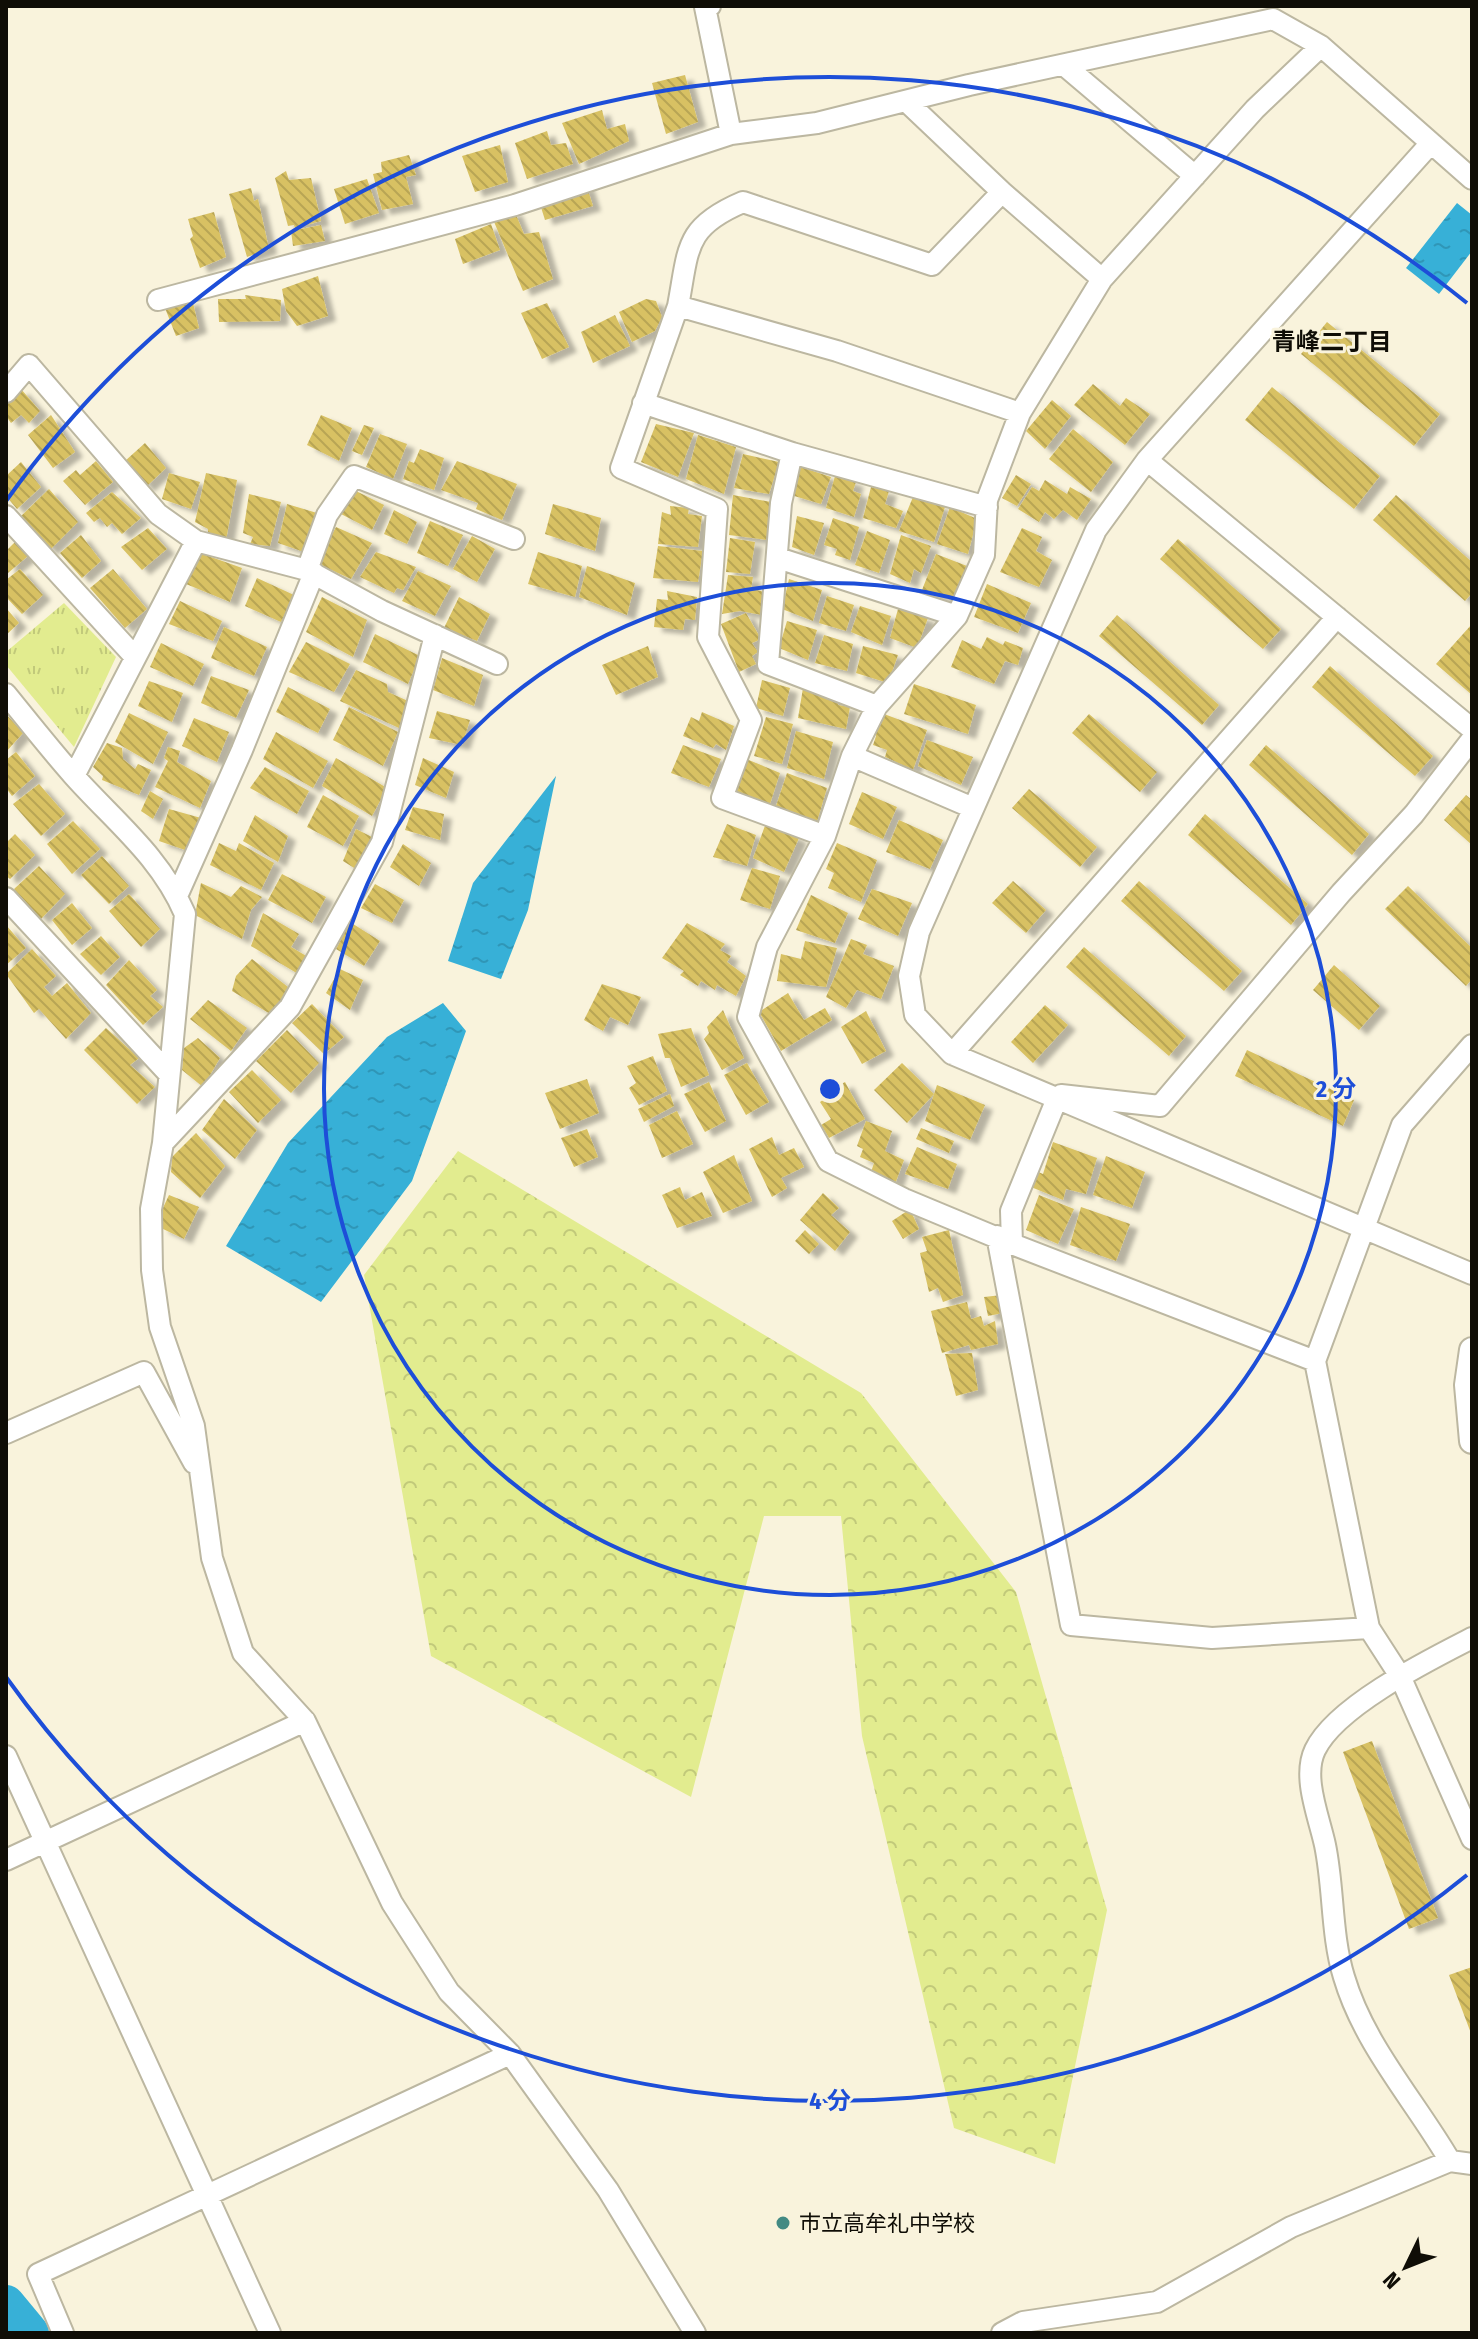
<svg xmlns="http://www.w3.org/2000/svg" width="1478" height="2339" font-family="'Fira Sans Condensed','Noto Sans JP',sans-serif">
<defs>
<pattern id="grass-tufts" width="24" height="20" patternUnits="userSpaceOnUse" patternTransform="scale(2)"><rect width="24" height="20" fill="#e2ec8f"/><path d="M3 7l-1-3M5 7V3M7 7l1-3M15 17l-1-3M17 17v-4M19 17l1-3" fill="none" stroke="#c1c97a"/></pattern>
<pattern id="forest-crowns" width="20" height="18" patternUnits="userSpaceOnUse" patternTransform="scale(2)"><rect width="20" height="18" fill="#e2ec8f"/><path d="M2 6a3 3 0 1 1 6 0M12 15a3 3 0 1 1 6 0" fill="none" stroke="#c1c97a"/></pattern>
<pattern id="water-ripples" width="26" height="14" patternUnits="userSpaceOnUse" patternTransform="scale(2)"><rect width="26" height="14" fill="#37b0d7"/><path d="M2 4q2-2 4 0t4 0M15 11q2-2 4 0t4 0" fill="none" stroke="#2f96b7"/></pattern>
<pattern id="building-back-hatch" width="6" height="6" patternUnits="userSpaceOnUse" patternTransform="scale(2)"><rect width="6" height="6" fill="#d8c163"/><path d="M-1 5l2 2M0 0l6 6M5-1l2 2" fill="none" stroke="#b8a554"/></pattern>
<filter id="shadow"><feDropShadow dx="8" dy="5" stdDeviation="2" flood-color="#0004"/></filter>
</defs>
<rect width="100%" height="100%" fill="#f9f3dc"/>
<path fill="url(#grass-tufts)" d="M64,603L116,657L74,747L6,665V652Z"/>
<path fill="url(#forest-crowns)" d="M458,1151L861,1393L1016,1592L1107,1910L1055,2164L954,2128L862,1736L841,1516H764L691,1797L431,1656L364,1275Z"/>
<path fill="url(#water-ripples)" d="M1457,203L1472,215V251L1439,294L1406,268Z
M556,776L528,910L501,979L448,961L473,883Z
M443,1003L466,1031L412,1181L321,1302L226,1246L288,1143L387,1037Z"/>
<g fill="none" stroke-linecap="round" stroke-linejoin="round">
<path stroke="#37b0d7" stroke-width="38" d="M6,2304L30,2333"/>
</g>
<path fill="url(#building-back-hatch)" filter="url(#shadow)" d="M685,75L698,122L666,134L652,83Z
M602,110L607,129L625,124L629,141L579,164L562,123Z
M547,131L551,145L566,143L573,164L527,179L515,143Z
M500,145L508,182L475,192L462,156Z
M409,155L416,175L406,177L413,204L382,210L373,174L382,172L381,162Z
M286,171L289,180L311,178L321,221L295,228L294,225L288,226L275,178Z
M367,179L379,213L345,224L334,189Z
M586,184L593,206L545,220L539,201Z
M251,188L254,201L258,199L269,249L247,257L229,194Z
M514,210L524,234L539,232L553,279L523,291L492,217Z
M214,212L226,257L200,268L190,239L193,236L188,219Z
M491,224L500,250L463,264L455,239Z
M321,225L325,241L293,246L291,231Z
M318,276L328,316L297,326L286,311L282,289Z
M245,295L281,300L280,321L219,322L218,299H246Z
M192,299L199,328L176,336L165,308Z
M646,299L656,301L662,317L655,331L632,342L619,312Z
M547,303L569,347L542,359L521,313Z
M615,315L630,346L593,363L581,332Z
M1327,322L1440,414L1414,446L1301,354Z
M1093,384L1120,406L1126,398L1150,414L1125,445L1074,405Z
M1272,387L1380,476L1354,509L1245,420Z
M21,389L40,411L29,423L21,415L11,423L6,416V401Z
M1052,400L1071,416L1045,449L1026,431Z
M51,415L75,452L53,468L28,435Z
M321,415L352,428L339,461L307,445Z
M656,424L694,433L678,477L641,462Z
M364,425L374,428L362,455L352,451Z
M1073,429L1113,462L1091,492L1049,459Z
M380,434L407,444L393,479L366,467Z
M698,435L736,447L724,494L686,479Z
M145,443L166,468L146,487L125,461Z
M420,449L444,458L434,490L403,479L409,461L414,463Z
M743,454L779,462L769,494L734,488Z
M96,461L113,482L85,505L63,481L76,470L80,475Z
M457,461L517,484L502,520L476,509L478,503L441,490Z
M21,462L41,487L17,509L6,496V476Z
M801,467L831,477L821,504L791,495Z
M169,473L200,482L191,509L162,499Z
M206,473L237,480L226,540L208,539V529L195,522Z
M1016,475L1031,484L1017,506L1002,498Z
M835,476L856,482L853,491L861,494L854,517L826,508Z
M1045,480L1067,494L1070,487L1091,499L1077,520L1063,510L1054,519L1045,512L1039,522L1018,509L1032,487L1039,491Z
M871,487L889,491L885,504L903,511L896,528L863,518Z
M49,489L78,522L50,550L19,518Z
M354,490L384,505L372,530L341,514Z
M112,492L141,518L122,534L112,523L107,527L100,518L94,522L86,513Z
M249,494L281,502L270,546L250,544L253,537L243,533Z
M733,495L771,502L767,540L729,535Z
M1396,495L1472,562V593L1465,601L1373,520Z
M913,497L945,507L934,542L899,531Z
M287,504L317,513L304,552L278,543Z
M553,504L601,518L595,551L545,534Z
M670,506L689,508L688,514L702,516L698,547L658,544L662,512L671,515Z
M950,507L977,519L968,554L937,544Z
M394,510L417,522L407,544L384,534Z
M797,516L824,523L814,555L792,547Z
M833,518L859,527L850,560L835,555L837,549L824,545Z
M430,521L463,535L448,566L417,553Z
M336,527L372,543L351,579L316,563Z
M148,528L167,549L142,570L121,547Z
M1022,528L1042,537L1036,551L1052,560L1039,587L1000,572Z
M867,531L890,540L879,573L855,565Z
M81,535L101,561L82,578L60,553Z
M901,535L931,546L921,573L914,569L910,583L890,574Z
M472,536L495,549L477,582L453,569Z
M730,538L755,542L750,574L726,572Z
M1178,539L1281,629L1263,649L1160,559Z
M15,542L28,556L8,573L6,551Z
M658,546L703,551L698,582L653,578Z
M376,552L416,567L403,590L397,588L394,593L360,577Z
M538,552L582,566L575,597L528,584Z
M200,553L242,568L230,602L186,584Z
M936,554L967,566L954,600L922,590Z
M587,566L635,583L627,615L579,597Z
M20,569L43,595L22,614L6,597V580Z
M113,569L147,609L125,628L90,588Z
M418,571L451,586L435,616L402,601Z
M728,575L753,577L751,589L765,592L762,615L740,611L722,614Z
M257,578L294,595L281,622L245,606Z
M789,579L822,590L813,621L782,609Z
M987,584L1031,603L1018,633L974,617Z
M667,591L697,597L695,620L685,619L683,630L654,627L657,599L668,600Z
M827,596L854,605L846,631L819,623Z
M322,597L367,620L353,657L306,632Z
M459,597L490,614L477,641L444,628Z
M180,601L222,621L213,641L169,624Z
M860,606L891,616L882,645L851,632Z
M6,608L19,623L6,635Z
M898,609L928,618L917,648L890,638Z
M746,613L761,639L752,643L758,652L752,656L756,664L739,672L721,624Z
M1117,615L1219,705L1202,725L1099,636Z
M787,621L817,630L808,660L779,648Z
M1472,624V695L1436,664Z
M224,627L267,647L254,676L211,658Z
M375,634L420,656L408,684L363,662Z
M824,635L853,644L847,671L815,663Z
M987,637L1003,645L1005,641L1023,648L1018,665L1005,661L994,684L951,667L962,640L981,649Z
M306,642L350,664L334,692L289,672Z
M161,643L204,664L193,686L150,667Z
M648,646L658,677L616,695L602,665Z
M863,646L898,655L888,683L856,673Z
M442,658L483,675L474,706L433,690Z
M1330,666L1433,756L1415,776L1312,687Z
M356,670L387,684L388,692L408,701L399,728L340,701Z
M211,676L249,690L236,718L201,703Z
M762,680L790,688L783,716L756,708Z
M149,681L183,693L172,722L138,706Z
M914,684L976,705L968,734L904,714Z
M288,687L330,709L318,733L276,712Z
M803,688L839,698L838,705L850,707L846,729L798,718Z
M349,707L398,732L383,766L333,740Z
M437,711L470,720L462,745L429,738Z
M702,712L734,726L726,750L716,744L713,748L683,736L691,717L699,721Z
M129,713L168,732L153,764L115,742Z
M6,714L23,733L6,752Z
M884,714L927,730L913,770L885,757L887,750L873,745L876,736L872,730Z
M1089,714L1157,772L1140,792L1072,733Z
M766,717L793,724L782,764L754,756Z
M194,718L229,732L217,762L182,746Z
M796,731L833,742L824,779L787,768Z
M276,732L328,761L313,788L263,759Z
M927,740L973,757L961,785L918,766Z
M107,743L122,748L123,759L135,769L138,764L151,770L139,795L102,780L103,776L93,767Z
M683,745L721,759L709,787L671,773Z
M1266,745L1369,834L1352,855L1249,765Z
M168,747L180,751L177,762L211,781L200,808L155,787L168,761L164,758Z
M16,752L35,776L12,796L6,788V760Z
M336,758L387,788L372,816L322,786Z
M423,758L454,772L446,798L415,785Z
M744,758L780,773L769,807L732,793Z
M265,767L309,791L297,814L250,788Z
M787,773L827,788L816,825L775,809Z
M39,784L65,814L41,836L13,804Z
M1029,789L1097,847L1080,867L1012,808Z
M150,791L163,799L153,819L141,811Z
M862,792L897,807L883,839L849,824Z
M323,795L359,816L343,846L307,827Z
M1466,795L1472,800V845L1444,820Z
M413,807L444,814L440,840L405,830Z
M169,809L201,818L188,851L159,841Z
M1205,814L1308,904L1291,925L1188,835Z
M255,815L288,836L278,862L243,841Z
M899,820L943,840L930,869L886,852Z
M73,821L100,849L72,874L47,844Z
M766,823L799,838L784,872L753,858Z
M727,824L756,835L747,866L713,857Z
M356,829L372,837L359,871L343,861Z
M15,834L35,855L10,879L6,876V843Z
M219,843L236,851L239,843L274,863L261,890L210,865Z
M837,843L877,860L861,902L828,888L834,873L826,869Z
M403,844L431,863L419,886L390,867Z
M102,856L129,886L109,904L81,875Z
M39,866L65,894L41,919L14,889Z
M752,868L780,876L770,909L740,900Z
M282,874L326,897L312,923L268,900Z
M1013,881L1046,910L1026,933L992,903Z
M1139,881L1242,971L1224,991L1121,901Z
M201,883L231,897L241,886L262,897L251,910L242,939L195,915Z
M375,884L404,900L392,923L361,908Z
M1408,886L1472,948V979L1466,986L1385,909Z
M872,889L912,903L898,936L858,919Z
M129,894L160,929L141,947L109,911Z
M811,895L848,913L835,943L796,930Z
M72,903L92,928L72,945L52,920Z
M263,913L299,934L291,947L308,957L300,975L251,946Z
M350,922L380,941L364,966L336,949Z
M687,923L725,944L720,950L731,956L727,962L746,976L736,996L717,985L715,990L701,981L698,986L680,975L684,971L662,958Z
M6,925L26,948L6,965Z
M101,936L120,957L101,975L80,954Z
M851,939L867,945L863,954L894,966L881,999L857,990L846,1008L826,997Z
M805,941L837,948L826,987L777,981L781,954L801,959Z
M1084,947L1186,1036L1169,1056L1066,967Z
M32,949L56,976L44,987L52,996L67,983L91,1013L66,1039L39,1009L34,1013L6,974Z
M252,959L288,987L272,1015L232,991L236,976Z
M129,960L157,990L150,996L163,1007L143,1025L106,985Z
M1334,965L1380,1006L1359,1030L1313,990Z
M340,969L363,980L350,1010L326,993Z
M602,984L641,997L628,1025L610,1017L603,1031L584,1020Z
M788,993L804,1020L825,1008L832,1020L781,1051L759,1012Z
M208,1000L247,1028L231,1051L190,1019Z
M312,1004L344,1037L324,1054L292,1023Z
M1045,1005L1068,1025L1033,1063L1011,1042Z
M723,1010L744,1058L722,1070L704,1039L709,1033L707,1027Z
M866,1011L886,1051L862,1064L841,1027Z
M106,1028L139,1058L130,1065L155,1087L137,1104L84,1050Z
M691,1028L709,1075L681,1087L670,1058H665L658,1034Z
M287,1030L319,1063L291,1093L256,1061Z
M198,1038L220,1058L203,1087L182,1070L184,1048Z
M1247,1050L1354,1100L1343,1126L1235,1076Z
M653,1056L667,1091L639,1105L629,1088L636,1083L627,1066Z
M747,1063L769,1102L746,1115L724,1075Z
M902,1063L934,1094L907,1123L874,1090Z
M252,1070L281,1100L258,1123L229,1092Z
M587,1079L599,1113L560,1129L545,1093Z
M709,1082L726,1121L705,1132L684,1094Z
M845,1082L865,1119L829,1138L821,1125L831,1119L820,1102L827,1097L825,1093Z
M937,1085L985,1105L970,1140L925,1121Z
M670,1094L674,1106L644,1122L638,1109Z
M224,1099L257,1130L235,1159L202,1130Z
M677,1111L693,1144L662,1158L649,1125Z
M866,1121L892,1131L885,1151L904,1160L895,1184L871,1172L874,1163L860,1157L863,1149L857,1146Z
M921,1128L954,1141L949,1153L916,1139Z
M587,1129L598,1157L574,1167L561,1138Z
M196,1133L225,1166L200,1198L171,1172L172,1157Z
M772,1137L779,1155L794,1148L804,1167L781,1178L787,1188L772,1197L749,1149Z
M1053,1142L1097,1158L1086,1194L1066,1189L1063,1200L1031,1187L1036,1171L1043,1174Z
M917,1147L957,1164L948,1189L905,1174Z
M734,1155L752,1201L723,1213L703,1172Z
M1106,1156L1145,1172L1132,1208L1093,1195Z
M680,1187L685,1200L702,1192L712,1216L677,1228L662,1195Z
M823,1193L839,1208L831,1215L850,1232L835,1251L800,1220Z
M169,1195L199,1207L184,1239L161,1228V1212Z
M1039,1195L1074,1209L1058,1244L1026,1230Z
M1081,1207L1130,1224L1116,1261L1070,1245Z
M910,1209L919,1229L903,1239L892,1221Z
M805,1230L819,1244L809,1254L795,1241Z
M949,1230L963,1295L943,1302L938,1288L929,1292L920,1253L927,1251L922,1237Z
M1002,1295L1003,1313L988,1316L984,1297Z
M967,1302L971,1319L981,1316L984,1326L995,1321L998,1344L971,1350L969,1345L942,1353L931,1311Z
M972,1353L978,1390L956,1396L945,1354Z
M1372,1741L1438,1918L1409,1929L1343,1752Z
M1472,1967V2036L1449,1975Z"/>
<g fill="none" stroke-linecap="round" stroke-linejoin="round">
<defs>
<path id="minor" d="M710,6L705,7L731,134
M1064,65L1195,176
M906,101L1002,192
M1431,143L1147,460L1096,530L919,932L909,976L915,1015L952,1054L1472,1274
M158,300L515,205L731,134L817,123L969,85L1273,19L1321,46L1472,179
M678,306C689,248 684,227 743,202L932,265L1002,192L1102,279
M6,392L29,365L158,514L196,541L307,570L382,611L497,664
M643,403L792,453L781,503L768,664L877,706
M792,453L987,507
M1147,460L1472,729
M6,516L135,657
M778,558L957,616
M307,570L327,515L354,476L514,539
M6,694C28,721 50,749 73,775C114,821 160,856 185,914L163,1143L151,1209L152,1270L160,1327L194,1426L212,1558L243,1653L305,1721L392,1903L449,1992L510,2054L608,2190L695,2333
M852,756L973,808
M74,776L196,541
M825,836L722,798L751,720L708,637L717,509L621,468L678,306L837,351L1020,413
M177,896L242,750L314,573
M6,898L169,1074
M1472,1045L1402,1125L1315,1361L1369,1628L1400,1676L1472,1839
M952,1054L1337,617
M1061,1095L1160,1106L1341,893L1414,814L1472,739
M163,1143L290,1007L382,842L435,635
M997,1236L1071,1625L1212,1638L1369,1628
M1012,1244L1011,1211L1056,1101
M1315,1361L1012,1244L904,1199L828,1161L748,1017L767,947L825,836L852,756L877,706L957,616L984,555L987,500L1020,413L1102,279L1255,109L1321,46
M6,1433L144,1372L194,1463
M6,1756L270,2333
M6,1860L305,1721
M1450,2161C1415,2101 1364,2045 1344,1977C1331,1935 1334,1888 1325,1845C1319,1817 1302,1777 1315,1750C1336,1706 1429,1660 1472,1638
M63,2333L38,2274L510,2054
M1002,2333L1023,2322L1157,2302L1291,2227L1450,2161L1472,2164"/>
<path id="tertiary" d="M1472,1350L1467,1385L1472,1441"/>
</defs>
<use href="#minor" stroke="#bcb7a1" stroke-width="24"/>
<use href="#tertiary" stroke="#bcb7a1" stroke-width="28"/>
<use href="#minor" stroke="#fff" stroke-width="20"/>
<use href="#tertiary" stroke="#fff" stroke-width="24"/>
</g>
<g fill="none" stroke="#1d4ed8" stroke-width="4">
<circle cx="830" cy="1089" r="506"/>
<path d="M1467 1875A1012 1012 0 0 1 6 1677M6 501A1012 1012 0 0 1 1467 303"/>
</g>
<circle fill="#438a83" stroke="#f9f3dc" stroke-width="3" cx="783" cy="2223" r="8"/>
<g text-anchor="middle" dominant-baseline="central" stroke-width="6" stroke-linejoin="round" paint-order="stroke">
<g font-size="22" fill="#0f0d06" stroke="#f9f3dc" text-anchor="start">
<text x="799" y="2223">市立高牟礼中学校</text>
</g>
<g font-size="24" font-weight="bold" fill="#0f0d06" stroke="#f9f3dc">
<text x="1332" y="342">青峰二丁目</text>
</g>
</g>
<circle cx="830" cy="1089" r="12" fill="#1d4ed8" stroke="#f9f3dc" stroke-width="4"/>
<g font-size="24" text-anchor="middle" font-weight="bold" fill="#1d4ed8" stroke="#f9f3dc" stroke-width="6" stroke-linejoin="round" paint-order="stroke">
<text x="1336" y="1097">2 分</text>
<text x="830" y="2109">4 分</text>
</g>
<rect width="1478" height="2339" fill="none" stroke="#0f0d06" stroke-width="16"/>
<g transform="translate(1406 2267) rotate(227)" stroke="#f9f3dc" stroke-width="6" paint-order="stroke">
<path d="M0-6L14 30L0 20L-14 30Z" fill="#0f0d06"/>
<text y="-12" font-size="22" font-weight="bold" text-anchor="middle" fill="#0f0d06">N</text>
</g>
</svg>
